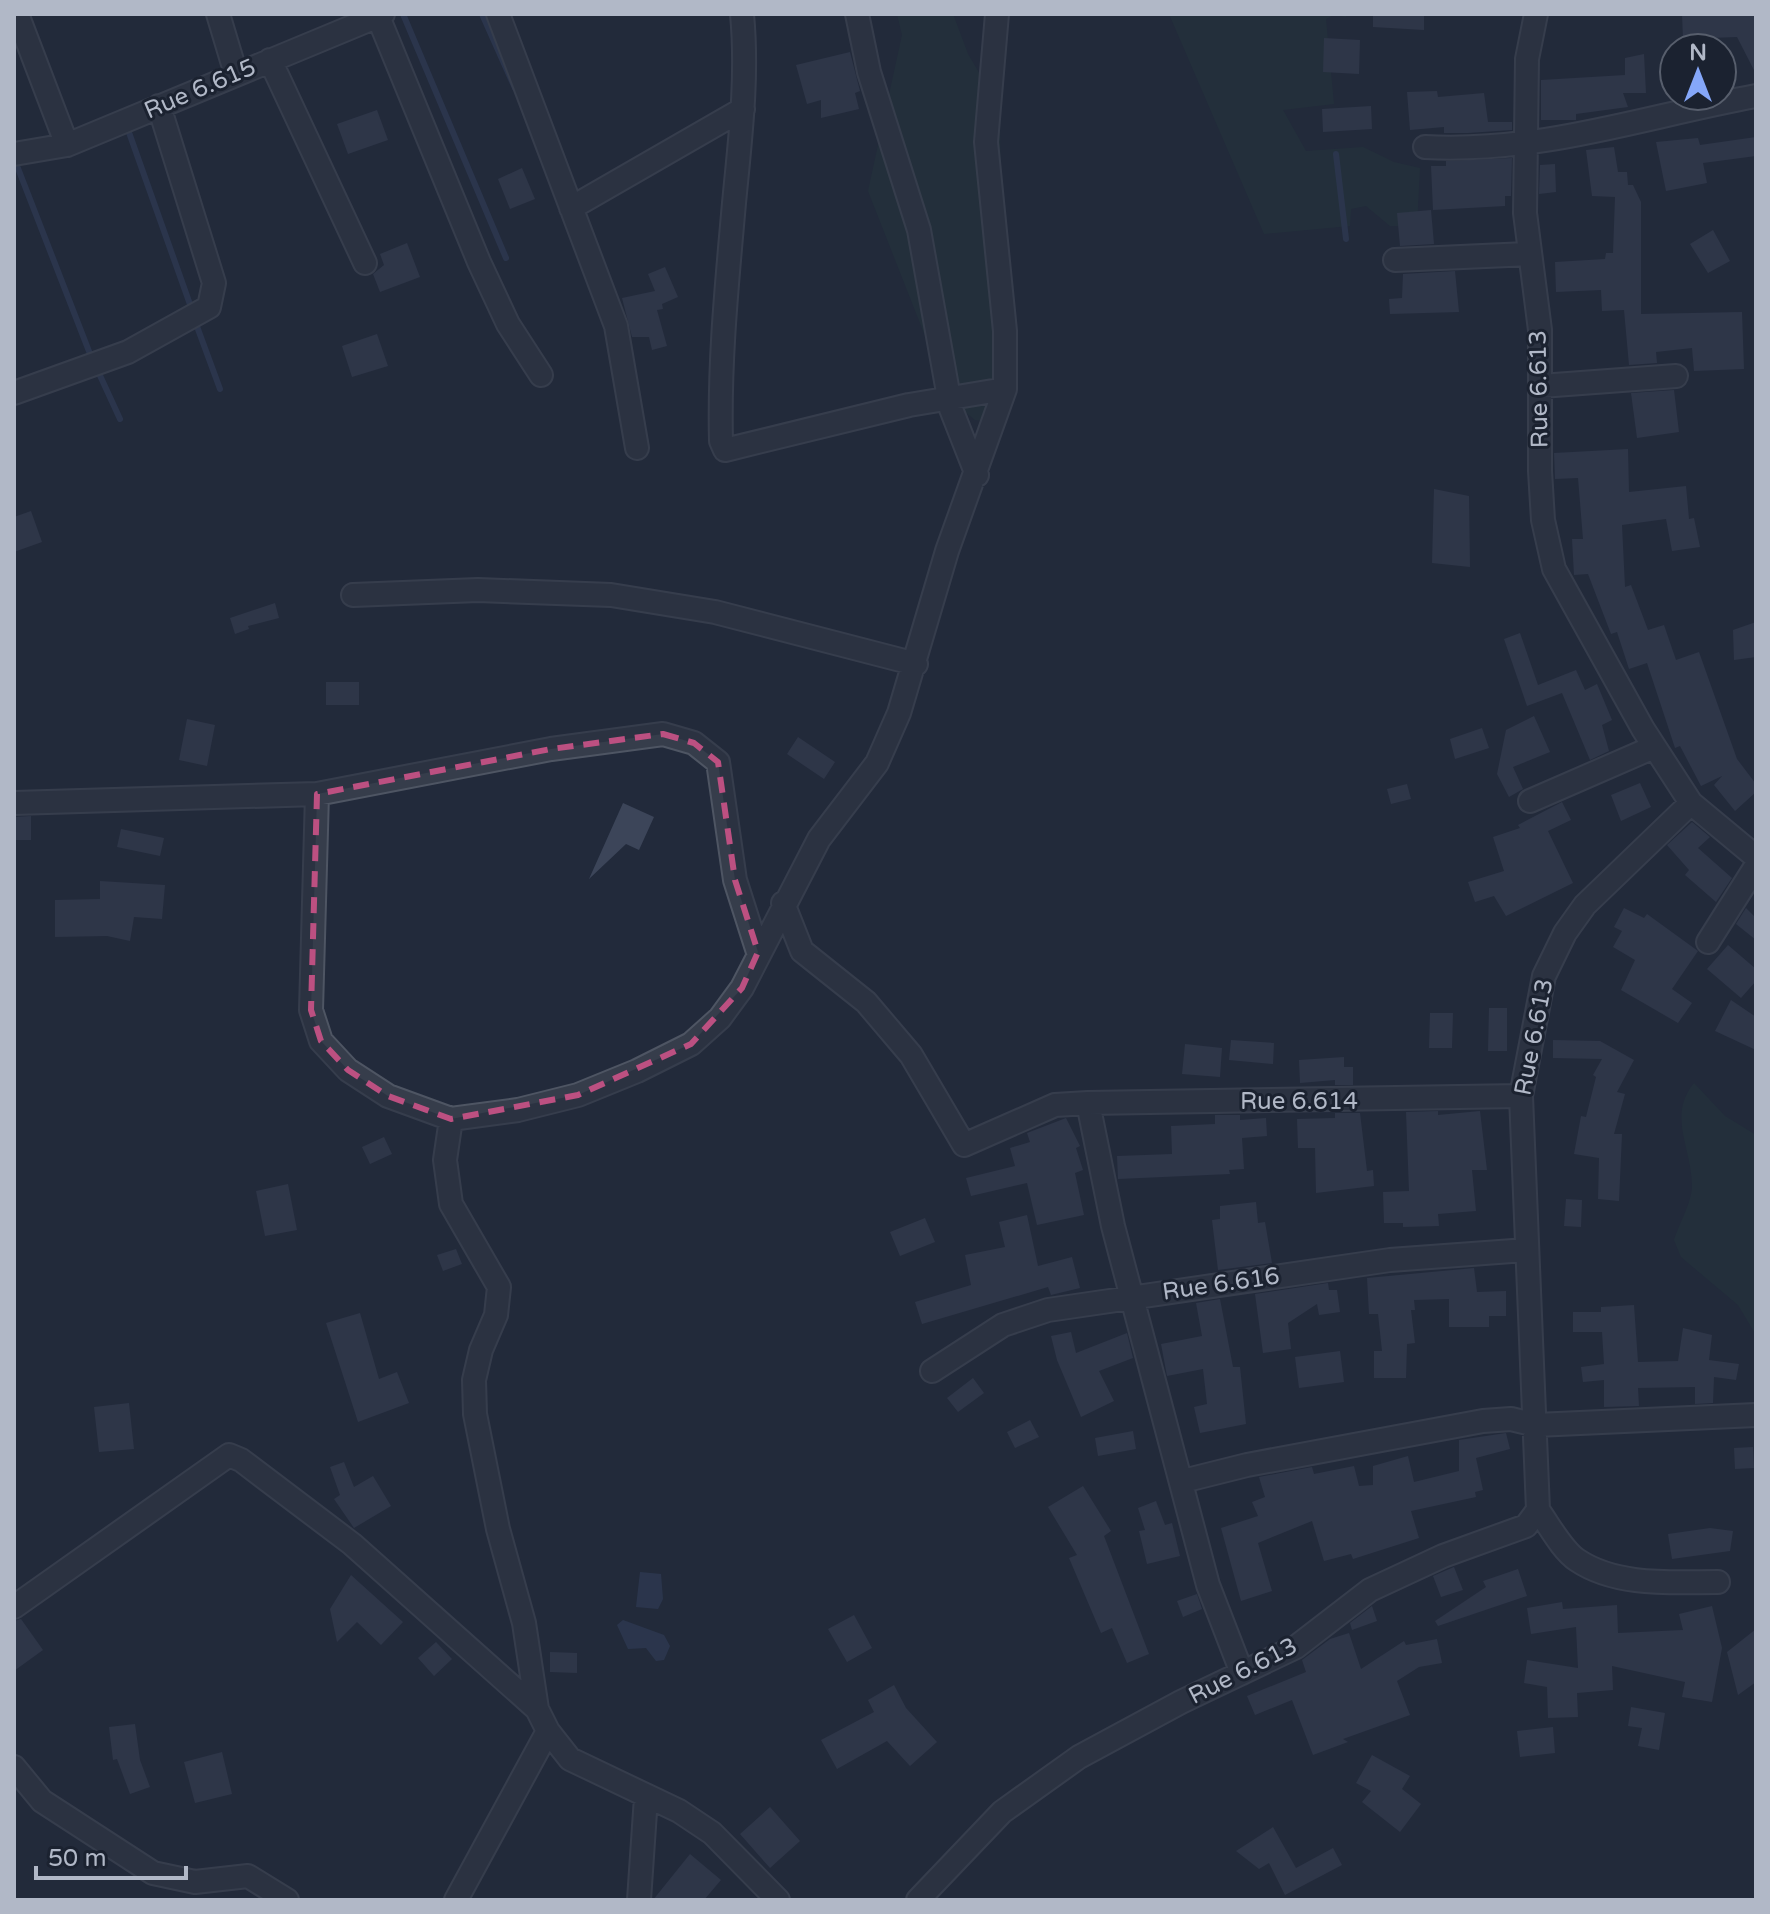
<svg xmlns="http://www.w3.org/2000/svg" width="1770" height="1914" font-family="'Varela Round',sans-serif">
<rect width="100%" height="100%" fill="#222a3b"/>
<path fill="#24373c" d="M897,14H953L968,54L1000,108L1003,416L984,421L975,420L964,411L929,346L868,191L902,35Z
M1169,14H1346V17L1334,15L1326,19L1334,104L1283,110L1306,151L1363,147L1394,162L1420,168L1417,226H1390L1366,206L1351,209L1350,226L1264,234Z
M1694,1083L1725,1116L1756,1135V1335L1738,1305L1681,1257L1674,1240C1679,1224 1692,1202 1692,1186C1692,1148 1667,1116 1694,1083Z"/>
<path fill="#354463" d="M640,1572L661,1574L663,1599L658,1609L636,1607Z
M623,1620L664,1635L670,1646L664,1660L656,1661L646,1648L628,1649L617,1625Z"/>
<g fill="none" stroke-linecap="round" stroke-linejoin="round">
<path stroke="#354463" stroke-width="6" d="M403,14L506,258
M482,14L515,88
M126,124L192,310
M1336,154L1346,239
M14,158L92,359
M195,321L220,389
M97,369L120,419"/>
</g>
<path fill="#3c4559" d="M1373,14H1424V30L1373,27Z
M1682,14H1756V74L1737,37L1683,39Z
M1324,38L1360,40L1359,74L1323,72Z
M850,52L860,91L855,93L859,109L821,118V100L807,104L796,65Z
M1644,54L1646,93H1623L1628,107L1576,114V120H1541V80L1625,75V58Z
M1437,91L1438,97L1484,93L1488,122H1512V130L1468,133H1444V127L1410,130L1407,92Z
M1371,106L1372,129L1323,132L1322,109Z
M377,110L388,140L348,154L337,124Z
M1756,137V156L1703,163L1707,183L1666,191L1656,142L1698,138L1700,145Z
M1614,147L1618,172H1627L1628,185H1633L1641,202V314L1742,312L1744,369L1694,371L1692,348L1656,352L1657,363L1629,365L1624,310L1602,311L1601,290L1556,292L1555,262L1605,259L1606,253H1613L1615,197L1592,196L1586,150Z
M1512,158L1511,196H1505V206L1433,210L1431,166H1446V161Z
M1555,164L1556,192L1539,194L1540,165Z
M522,168L535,199L510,209L498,179Z
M1431,210L1434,244L1400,246L1397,213Z
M1713,230L1730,261L1708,273L1690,244Z
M407,243L420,277L380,292L373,274L384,265L380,254Z
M665,267L678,297L662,304L663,309L657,310L667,346L652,350L649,337H632L622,298L655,291L648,274Z
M1455,271L1459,312L1390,314L1389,299L1402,298L1403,274Z
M377,334L388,366L352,377L342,346Z
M1674,390L1679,432L1637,438L1631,393Z
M1628,449L1629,492L1686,486L1689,519L1694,518L1700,547L1672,551L1666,519L1622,525L1625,587L1631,585L1648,630L1664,625L1676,660L1699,652L1737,759L1756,784V792L1735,811L1714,785L1722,776L1701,786L1680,746L1675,748L1647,663L1629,669L1617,632L1611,634L1588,574L1574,575L1572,539H1583L1578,478L1555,479L1554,453Z
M1434,489L1469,496L1470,567L1432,563Z
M31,511L42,542L14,552V517Z
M275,603L279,618L248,626L249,629L235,634L230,618Z
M1756,622V657L1734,660L1733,630Z
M1520,633L1538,685L1576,670L1585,690L1597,684L1612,720L1602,725L1609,751L1590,760L1562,693L1527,706L1504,639Z
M326,682H359V705H326Z
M1534,716L1550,752L1513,767L1523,789L1509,797L1497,774L1506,730Z
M187,719L215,725L207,766L179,760Z
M1482,728L1489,748L1455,759L1450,739Z
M798,737L835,762L824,779L787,754Z
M1640,783L1651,807L1621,821L1611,795Z
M1407,784L1411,799L1391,804L1387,789Z
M1562,802L1571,820L1548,831L1573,883L1506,916L1494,896L1475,902L1468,882L1504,871L1493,837L1520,828L1518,825Z
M623,803L654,817L639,850L626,844L589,879Z
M31,816V840H14V817Z
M1692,822L1710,837L1698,848L1732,878L1716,902L1685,875L1689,870L1667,845Z
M121,829L164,838L160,856L117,847Z
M100,881L165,885L162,919L134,917L130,941L107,936L55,937V900L100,899Z
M1624,908L1644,918L1647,914L1698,951L1672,989L1692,1003L1678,1023L1621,990L1635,960L1613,947L1622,931L1614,927Z
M1746,908L1756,918V940L1736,924Z
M1728,945L1756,969V981L1741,998L1707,969Z
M1731,1000L1756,1017V1050L1715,1031Z
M1489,1008H1507V1051H1488Z
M1430,1013H1453L1452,1048H1429Z
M1231,1040L1274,1043L1273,1064L1229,1060Z
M1553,1040L1600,1041L1634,1060L1617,1092L1625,1094L1614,1134H1622L1619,1201L1598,1199L1599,1158L1574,1154L1581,1116L1586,1117L1596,1077L1593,1075L1602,1059L1553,1058Z
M1185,1044L1222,1048L1220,1077L1182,1074Z
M1344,1057V1067H1353V1085H1335V1080L1300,1083L1299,1060Z
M1438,1111V1115L1480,1111L1487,1170H1472L1476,1211L1438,1214L1439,1226L1403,1227V1223H1384L1383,1192L1409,1191L1406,1112Z
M1335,1113H1360L1367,1171L1373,1170L1374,1186L1316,1193L1315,1148H1298L1297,1119L1335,1118Z
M1215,1115H1240V1120L1266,1118L1267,1136L1242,1138L1244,1169L1229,1170L1230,1174L1118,1179L1117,1156L1172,1154L1171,1126L1215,1124Z
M1066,1118L1080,1146L1076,1148L1083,1170L1075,1173L1084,1215L1037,1225L1027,1183L971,1196L966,1178L1015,1166L1010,1148L1030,1142L1027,1133Z
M384,1137L392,1154L370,1164L362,1147Z
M288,1184L297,1230L265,1236L256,1191Z
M1566,1199L1582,1200L1581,1227L1564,1226Z
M1256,1202L1258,1223L1265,1222L1272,1263L1218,1270L1212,1220L1220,1219V1206Z
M1027,1215L1038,1266L1072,1257L1080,1288L1051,1295L1048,1287L922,1324L915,1302L971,1285L965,1255L1005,1247L999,1222Z
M925,1218L935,1242L900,1256L890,1232Z
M456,1249L462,1264L443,1271L437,1255Z
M1474,1268L1477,1292L1506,1291V1316H1489V1327H1449V1299L1414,1300L1415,1310H1411L1415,1343L1407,1344L1406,1378H1374V1351H1382L1378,1314H1369L1367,1278Z
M1328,1283L1329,1290H1337L1340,1312L1319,1315L1317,1304L1288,1323L1291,1349L1263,1353L1255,1294Z
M1220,1299L1233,1367H1240L1246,1424L1200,1433L1194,1407L1207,1404L1203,1369L1167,1376L1161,1344L1202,1336L1196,1303Z
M1634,1305L1638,1362L1678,1361L1683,1328L1712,1335L1709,1360L1739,1364L1736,1380L1714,1377L1713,1403L1695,1404V1387L1638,1388L1639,1406L1604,1407V1380L1583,1382L1581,1367L1604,1364L1602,1332H1573V1312H1601V1307Z
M360,1313L379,1379L397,1372L409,1403L358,1422L326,1323Z
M1071,1332L1076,1353L1127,1333L1133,1358L1099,1371L1114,1401L1081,1417L1057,1360L1051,1336Z
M1340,1351L1344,1382L1299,1388L1295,1357Z
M973,1378L984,1393L958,1412L947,1398Z
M129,1403L134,1449L99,1452L94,1407Z
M1030,1420L1039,1437L1015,1448L1007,1432Z
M1133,1431L1136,1449L1098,1456L1095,1438Z
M1506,1433L1510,1449L1476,1458L1483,1490L1475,1492L1476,1497L1411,1511L1419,1538L1353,1559L1351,1554L1324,1561L1312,1521L1258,1543L1272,1591L1241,1601L1221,1528L1258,1516L1252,1502L1265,1497L1259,1477L1312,1467L1314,1474L1354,1466L1359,1486L1373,1485V1466L1408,1456L1414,1482L1459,1471V1440Z
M1753,1447L1754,1468L1735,1469L1734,1448Z
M344,1462L354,1487L373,1476L391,1506L354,1528L334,1499L340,1495L330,1467Z
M1083,1486L1111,1531L1104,1536L1149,1654L1127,1663L1112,1628L1101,1633L1069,1558L1077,1555L1048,1507Z
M1156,1501L1165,1525L1172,1523L1180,1556L1147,1564L1139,1531L1145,1530L1138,1508Z
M1710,1528L1733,1531L1730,1551L1672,1559L1668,1534Z
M1454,1567L1463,1590L1441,1597L1433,1576Z
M1518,1569L1527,1596L1438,1626L1435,1621L1486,1587L1483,1581Z
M351,1575L403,1622L381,1645L357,1622L337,1642L330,1609Z
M1197,1594L1202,1609L1183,1617L1177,1601Z
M1562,1602L1563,1609L1617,1605L1618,1633L1683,1630L1679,1614L1712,1606L1722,1648L1712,1702L1682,1697L1685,1682L1612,1666L1613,1690L1577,1693L1578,1717L1548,1718L1547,1687L1524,1683L1527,1660L1578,1668L1576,1627L1531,1634L1527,1608Z
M1372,1606L1377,1621L1352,1630L1350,1623Z
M854,1615L872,1648L847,1662L828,1629Z
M21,1619L43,1650L14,1671V1621Z
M1756,1629V1682L1738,1695L1727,1652Z
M1349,1633L1361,1669L1404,1641L1406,1645L1437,1639L1442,1663L1419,1667L1397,1681L1410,1715L1343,1739L1348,1742L1313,1755L1292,1700L1255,1715L1247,1696L1306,1672L1302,1660L1330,1639Z
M436,1642L452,1659L434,1676L418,1658Z
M550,1652L577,1653V1673L550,1672Z
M894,1685L906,1708L937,1742L910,1766L887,1741L837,1769L821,1740L874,1712L868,1700Z
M1631,1707L1665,1713L1659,1750L1638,1746L1642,1728L1628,1726Z
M135,1724L140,1760L150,1787L130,1794L117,1759L113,1760L109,1727Z
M1553,1727L1555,1753L1520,1757L1517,1731Z
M222,1752L232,1794L195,1803L184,1762Z
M1372,1755L1410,1776L1402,1789L1421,1804L1400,1832L1362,1802L1371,1791L1356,1783Z
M770,1807L800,1841L770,1868L740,1834Z
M1273,1827L1296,1868L1333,1848L1342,1865L1285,1895L1269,1863L1259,1869L1236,1851Z
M690,1854L721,1880L704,1900H653Z"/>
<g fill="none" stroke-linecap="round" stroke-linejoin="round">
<defs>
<path id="minor" d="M17,14L67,145
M218,14L236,74
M377,14L479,262L508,324L541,375
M498,14L616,326L637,448
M742,14C748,78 740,140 734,203C727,283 719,361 721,441L725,450L909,405L1005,389
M857,14L869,72L919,230L951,409L977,475
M270,60L365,263
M1425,147C1543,153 1642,117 1756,96
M14,154L67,145L383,14
M571,208L743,109
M1395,260L1529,254
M1541,386L1676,376
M14,393L128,352L209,307L214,283L159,106
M353,595L478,590L611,595L715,612L916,664
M317,794L311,1010L321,1041L348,1070L388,1096L451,1119L518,1110L578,1095L637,1071L691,1044L720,1018L742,988L819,839L877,763L899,713L947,551L1005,389V331L986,142L997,14
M1530,801L1654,747
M14,803L317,794L551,749L663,734L694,743L718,762L735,880L758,952
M1691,803L1756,857
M783,903L802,951L866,1002L911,1055L964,1145L1055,1105L1088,1103
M1708,942L1756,866
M451,1119L445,1160L451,1204L499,1287L496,1315L481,1350L474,1380L475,1414L498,1529L524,1623L537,1709L548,1731L570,1759L679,1811L712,1833L778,1900
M932,1371L1003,1325L1048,1310L1390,1260L1527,1250
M1183,1481L1247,1465L1483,1421L1511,1419L1536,1425L1756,1415
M1538,1510C1549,1525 1562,1550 1577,1560C1617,1587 1673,1582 1718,1582
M14,1607L229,1455L241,1460L352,1544L537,1709
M1242,1673L1208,1585L1113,1226L1088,1103L1521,1096
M14,1767L42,1801L153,1873L195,1882L248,1876L287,1900
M456,1900L548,1731
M639,1900L646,1797
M918,1900L1002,1812L1079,1757L1181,1702L1296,1647L1370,1590L1443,1556L1526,1526L1538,1510L1521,1096L1544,976L1565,933L1585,905L1691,803L1643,729L1554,569L1543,520L1540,471V330L1525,213L1527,59L1536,14"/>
</defs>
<use href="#minor" stroke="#4e5563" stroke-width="26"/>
<use href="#minor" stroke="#363d4b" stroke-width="22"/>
</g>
<path d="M0 0H1770V1914H0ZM663,734L694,743L718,762L735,880L758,952L742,988L691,1044L578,1095L451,1119L388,1096L348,1070L321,1041L311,1010L317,794L551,749Z" fill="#222a3b" fill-opacity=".55" fill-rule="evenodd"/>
<path fill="none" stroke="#bc5081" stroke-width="6" stroke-dasharray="16 10" stroke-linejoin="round" d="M663,734L694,743L718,762L735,880L758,952L742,988L691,1044L578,1095L451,1119L388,1096L348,1070L321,1041L311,1010L317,794L551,749Z"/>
<g text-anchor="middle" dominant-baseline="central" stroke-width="6" stroke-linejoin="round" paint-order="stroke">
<g font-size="24" fill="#b1b8c7" stroke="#1b2230">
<text transform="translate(200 89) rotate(-23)">Rue 6.615</text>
<text transform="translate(1539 389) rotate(-91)">Rue 6.613</text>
<text transform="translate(1534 1037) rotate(-79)">Rue 6.613</text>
<text x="1299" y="1101">Rue 6.614</text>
<text transform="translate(1221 1284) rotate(-8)">Rue 6.616</text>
<text transform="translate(1243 1671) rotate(-27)">Rue 6.613</text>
</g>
</g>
<rect width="1770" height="1914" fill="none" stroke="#b1b8c7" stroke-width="32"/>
<g transform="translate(1698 72)"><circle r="38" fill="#1b2230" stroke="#575e6c" stroke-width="2"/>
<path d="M0-6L14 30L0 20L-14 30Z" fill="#85a7f9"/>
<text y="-12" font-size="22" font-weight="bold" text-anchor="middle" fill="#b1b8c7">N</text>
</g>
<path d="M36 1866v12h150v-12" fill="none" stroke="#b1b8c7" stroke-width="4"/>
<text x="48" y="1866" font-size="24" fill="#b1b8c7" stroke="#1b2230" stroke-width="6" paint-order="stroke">50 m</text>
</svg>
